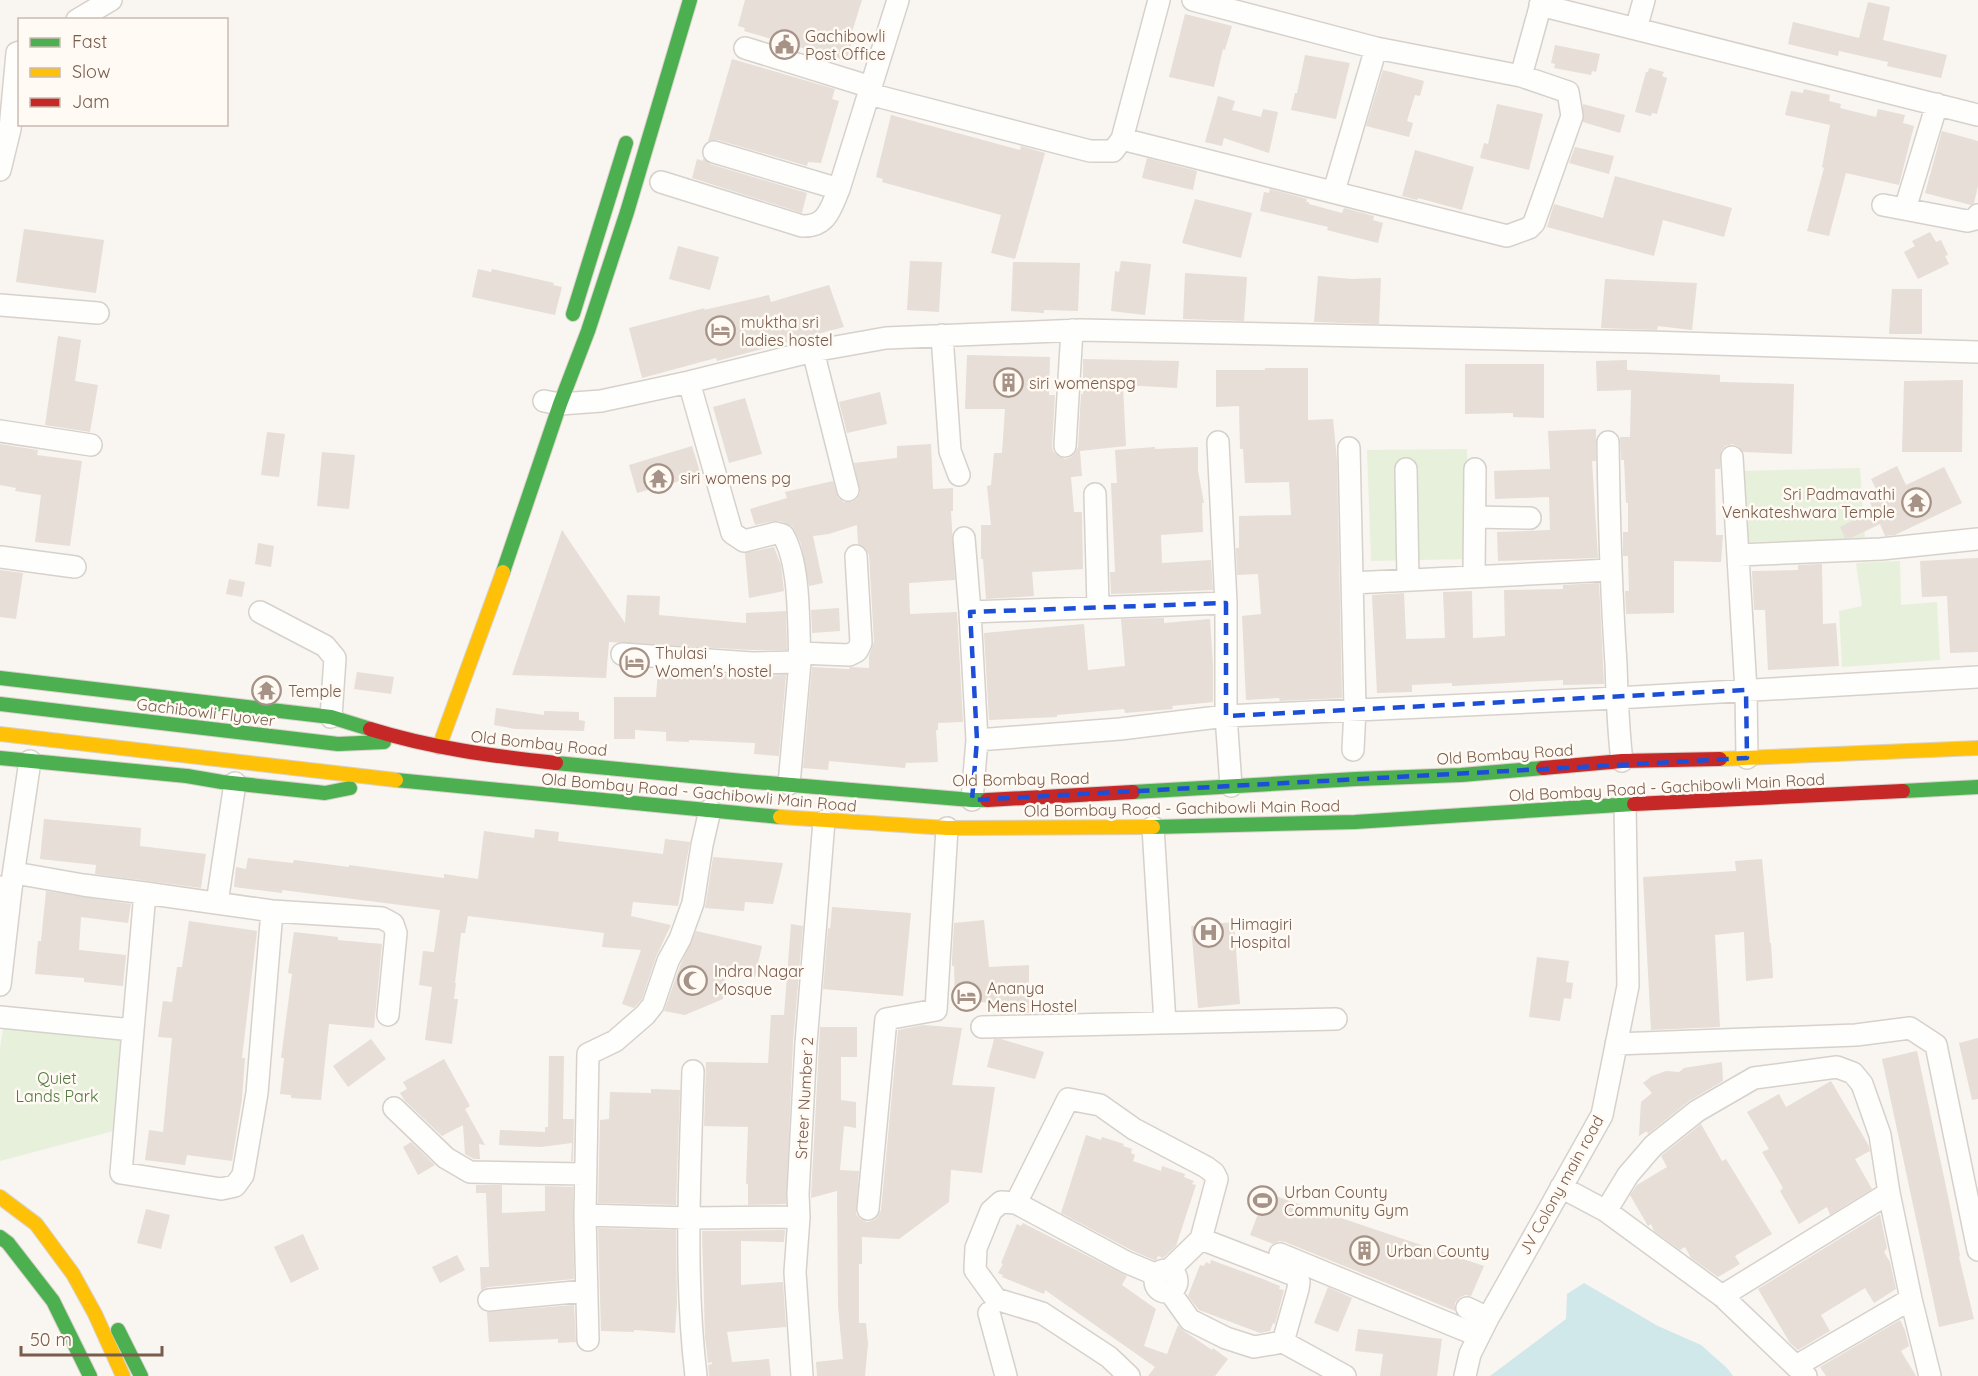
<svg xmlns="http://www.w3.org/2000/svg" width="1978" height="1376" font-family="Quicksand,sans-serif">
<rect width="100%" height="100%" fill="#f9f5f0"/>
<path fill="#e7f0db" d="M1467,449L1468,559L1371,561L1367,450Z
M1860,468L1865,539L1747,542L1742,471Z
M1900,561L1901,605L1937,602L1940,660L1842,667L1839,611L1862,606L1856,563Z
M4,1024L125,1037L117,1130L0,1161V1048Z"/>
<path fill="#d0e8ea" d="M1584,1283L1658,1326L1701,1345L1727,1368L1733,1376H1490L1566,1319L1567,1294Z"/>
<path fill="#e6ded7" d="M745,0H862L852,32L855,33L847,58L841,56L840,59L744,31L745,28L738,26Z
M1868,2L1890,7L1883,40L1947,55L1941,78L1887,66L1888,62L1839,51L1838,56L1788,44L1793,22L1859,38Z
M1185,14L1232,26L1225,50L1223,49L1214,87L1169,77Z
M1555,45L1600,54L1596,72L1592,71L1591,75L1554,68L1555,64L1551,63Z
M1305,55L1350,63L1336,119L1291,110L1295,93H1297Z
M732,59L835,89L832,99L839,101L821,163L808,162L807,166L718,140L708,141Z
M1649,68L1664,72L1662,76L1667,78L1657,114L1652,113L1651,116L1635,112L1646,72H1648Z
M1383,70L1424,81L1420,96L1415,95L1407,121L1413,123L1409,137L1366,126Z
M1804,89L1830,95L1829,101L1841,104L1840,108L1876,117L1878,109L1905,115L1903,123L1914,126L1899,185L1846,173L1829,236L1807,231L1824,168L1822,167L1830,125L1785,115L1791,91L1803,93Z
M1218,96L1235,101L1232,110L1261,117L1263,109L1278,112L1269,153L1224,138L1222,146L1205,142Z
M1497,104L1543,114L1529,170L1480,158L1484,143L1488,144Z
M1583,104L1625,115L1620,133L1583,122Z
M891,115L1020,150L1021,146L1045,153L1015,259L991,253L1001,215L882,182L883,179L876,177Z
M1942,131L1978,141V186L1974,203L1971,205L1925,193Z
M1575,147L1614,156L1609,174L1569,163Z
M1415,150L1474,167L1462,210L1418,198L1417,200L1402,196Z
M703,158L710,164L807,193L802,213L692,178L697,159L703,161Z
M1147,158L1197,171L1193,190L1142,178Z
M1615,176L1732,208L1724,237L1663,220L1654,256L1547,227L1554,204L1603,218Z
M1270,189L1307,199L1306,202H1309V204L1342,213L1344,208L1374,216L1373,220L1383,223L1378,243L1327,230L1328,227L1260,211L1264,192L1269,193Z
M1195,199L1252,213L1241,258L1182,243Z
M24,229L104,240L96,293L16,282Z
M1930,232L1936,242L1941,240L1948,255L1945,256L1949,264L1918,279L1904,252L1915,246L1912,241Z
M678,246L719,257L710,290L669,279Z
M910,261L942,262L939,312L907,310Z
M1121,261L1151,264L1145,315L1111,311L1115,271L1119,272Z
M1013,262L1080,263L1078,311L1044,310V313L1011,311Z
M478,269L491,272L492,269L554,283L553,285L562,287L555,315L472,297Z
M1185,273L1247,277L1244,321L1183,319Z
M1318,276L1352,279L1381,278L1379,324L1314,322Z
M1605,279L1697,283L1692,330L1658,326L1657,330L1601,328Z
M829,285L844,327L717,361L716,358L642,378L629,328L705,308L704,310L769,295L771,302Z
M1892,289H1922V334H1889Z
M58,336L81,340L75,381L98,385L90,432L45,425Z
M967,355L1050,357L1049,395H1055L1052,446L1053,451L1058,456L1065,459L1071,457L1075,453L1078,447L1081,394H1083V359L1179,361L1177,388L1123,385L1126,446L1080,451L1082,476L1071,477L1074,512H1082L1083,569L1032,572L1034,596L986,599L983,559H981V525H991L987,486L991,485L994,453H1002L1005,409H965Z
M1627,360V370L1720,375V382L1794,384L1792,454L1743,452L1738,446L1732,444L1725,446L1721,451L1720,469H1715L1716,535H1723L1721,562L1674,561V613L1626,614L1625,591H1629L1628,556H1623V532H1628V503H1626L1624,460H1621L1620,437H1630L1631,390L1597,391L1596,361Z
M1465,364H1544V418L1513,417V413L1465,414Z
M1265,368H1308V420L1333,419L1337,460L1342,698L1280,701L1279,698L1246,700L1242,616L1261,614L1258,574L1237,575L1236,548H1239V516L1291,515L1289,482L1245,483L1243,449H1240L1239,406L1216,407V370H1265Z
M1963,380L1962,452H1902L1904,381Z
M880,392L887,424L847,433L839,402Z
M745,398L762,454L729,463L713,407Z
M1596,429V461H1592L1598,558L1498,561L1497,532L1550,530L1549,497L1495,499L1494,471L1550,469L1548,431Z
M267,432L285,434L279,477L261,475Z
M0,444L38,450L37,455L82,461L70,546L35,542L41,495L15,491L16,488L0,485Z
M931,444L933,489L953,488V511H951L955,580L909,583L910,614L957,612L963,722L938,723V730H936L938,762L906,763L905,768L829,761L828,770L803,768L812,667L849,669L850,667L869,668V656L874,642L869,555L866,549L858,544L857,525L829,534L813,536L823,583L809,586L801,544L792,526L780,521H773L755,525L750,509L787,498L785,492L833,481L838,498L844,502H852L857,499L860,493L854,463L897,458V446Z
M692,446L701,475L637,493L629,465Z
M1155,447V449L1198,447V471L1204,503H1202L1203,532L1161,535L1162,563L1211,560L1213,590L1111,594L1110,572H1115L1111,483H1117L1115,450Z
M322,452L355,455L349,509L317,506Z
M1897,466L1906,485L1944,467L1962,503L1895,535L1885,536L1880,524L1853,537L1845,538L1840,527L1873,510L1870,502L1880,497L1871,479Z
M562,530L625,623L627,595L660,596L659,615L746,623V613L786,611L787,650H752L609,642L606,678L512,675Z
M258,543L274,546L271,567L255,564Z
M774,547L781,565L784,591L749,598L745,553Z
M1978,558V652L1950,653L1947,596L1922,597L1920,561Z
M1822,564L1823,624L1836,623L1839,666L1768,670L1765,610H1754L1752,571L1798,570V565Z
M0,570L23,573L16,619L0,617Z
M229,579L245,582L242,597L226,594Z
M1599,583L1604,684L1563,685V680L1452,686V683L1412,685V692L1377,693L1372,595L1404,593L1406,639L1445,638L1443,592L1472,591L1473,638L1505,636L1504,590L1563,589V585Z
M839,608L840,631L812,633L811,610Z
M1164,618V623L1210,619L1213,665V702L1172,706L1173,709L1125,713L1124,709L1057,715V717L989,720L984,633L1084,624L1088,670L1125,666L1121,619Z
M658,669L751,676L786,675L779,756L754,754L755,743L689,740V742L666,741V732L635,730V739H614V697H656Z
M357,672L394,677L391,694L354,689Z
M496,708L544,715V711L579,712V720L585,721L584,731L515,729L494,725Z
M44,819L141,828L140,846L206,854L201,888L95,874L96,865L40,859Z
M535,829L559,832L558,841L663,854L665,839L690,842L678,906L633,902L631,916L671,925L656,957L642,999L634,1008L622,1004L641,950L602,947L604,933L468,916L465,933H461L455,983H456L454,999H458L452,1044L425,1040L432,987L419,985L423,951L434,952L440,910L282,890V893L234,887L236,867L246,869L248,858L293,863L294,860L349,867V865L444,878V874L478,879L484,831L534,838Z
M713,857L783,863L773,904L745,902L744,911L705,908Z
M1762,859L1770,943H1771L1773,978L1746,981L1744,932L1715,935L1720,1027L1651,1030L1643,877L1736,871L1735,861Z
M46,891L131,904L128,923L81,917L79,950L126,955L123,986L84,982V978L35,974L38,941H41Z
M832,907L911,913L903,996L823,989L828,928L830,929Z
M984,920L989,967L1029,965V1013H1007L1008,1004L955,1000L954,966H952V960L954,923Z
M189,921L257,931L242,1058H245L242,1099L232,1161L187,1155L185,1165L145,1160L149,1130L163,1132L172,1038L158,1037L163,1001L172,1002L177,967H182Z
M1234,922L1240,1004L1198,1008L1191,926Z
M791,924L803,926L793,1042L786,1204L748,1205V1184H746L748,1127L704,1126L706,1062L768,1063L771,1015H784Z
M696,931L762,946L755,977L727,971L723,999L685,1015L664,1011L680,966Z
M294,932L338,937V940L382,944L374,1028L329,1024L321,1100L291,1098V1095L280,1094L284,1058H281L292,974L288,973Z
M1537,957L1569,961L1566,982L1573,983L1571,999L1564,998L1560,1021L1529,1017Z
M923,1025L962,1028L952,1085L995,1087L982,1173L951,1170L949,1202L899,1239L862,1237V1264H859V1323H866L868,1344L865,1376H817L816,1362L843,1359L838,1306L837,1191L811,1198L820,1027H857V1057H841V1100L856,1102V1128L844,1126L840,1170L859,1171L856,1214L860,1219L867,1222L874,1220L878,1217L881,1210L898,1030Z
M1978,1038V1099L1972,1100L1959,1043Z
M371,1039L386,1059L348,1087L333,1066Z
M994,1039H1001L1044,1052L1035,1079L987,1067Z
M1917,1051L1948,1196L1960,1256L1959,1257L1974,1319L1939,1327L1882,1059Z
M549,1056H564L563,1119H574L573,1161H571L572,1143L541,1147L499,1145L500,1130L545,1132V1127H548Z
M444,1059L470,1106L465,1109L485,1145L479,1144L480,1159H474L465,1154L463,1125L442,1136L405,1101L400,1093L407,1089L403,1082Z
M1722,1062L1723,1081L1689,1101L1648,1134L1647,1131L1639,1136L1641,1102L1652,1093L1643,1083L1652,1076L1666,1071L1679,1072L1684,1068Z
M1831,1081L1869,1146L1870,1151L1855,1159L1872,1189L1830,1215L1827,1207L1799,1224L1780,1191L1783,1188L1762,1152L1769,1149L1747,1112L1779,1094L1786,1107Z
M651,1089L680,1090L676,1205L598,1203L600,1120L609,1119L610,1092L651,1093Z
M1701,1124L1722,1161L1726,1159L1772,1234L1735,1256L1740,1264L1718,1277L1691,1258L1685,1247L1680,1250L1654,1231L1651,1224L1648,1226L1630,1195L1637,1185L1667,1167L1661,1156Z
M1086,1135L1101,1140L1102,1137L1124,1144L1123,1146L1132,1149L1131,1153L1135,1155L1133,1161L1161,1171L1162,1166L1185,1174L1184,1177L1194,1181L1192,1184L1196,1185L1176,1246L1163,1258L1158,1256L1156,1261L1131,1250L1061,1213Z
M411,1142L435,1165L418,1175L403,1147Z
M476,1185H502V1213L545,1211V1186L573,1187L574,1279L488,1287L481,1290L480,1267H489L486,1193H476Z
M1266,1193L1484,1266L1471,1296L1465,1295L1459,1298L1455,1303V1311L1285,1242L1279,1241L1273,1244L1250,1235Z
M146,1209L170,1215L161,1249L137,1243Z
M1880,1214L1887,1248L1884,1252L1890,1262L1896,1289L1874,1303L1865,1288L1821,1315L1830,1331L1798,1350L1790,1343L1758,1289Z
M1023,1223L1127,1276L1122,1285L1156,1309L1144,1346L1167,1354L1178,1325L1184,1331L1212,1350L1213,1348L1228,1359L1215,1376H1148L1155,1367L1045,1290L1044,1294L1002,1277L1003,1275L998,1273L1003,1264L1001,1263L1017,1224L1021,1226Z
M598,1228L676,1230L677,1303L675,1333L634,1330V1332L601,1331Z
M785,1230L784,1242L741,1241V1285L783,1282L786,1327L727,1332L732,1362L769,1359L771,1376H709L708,1365L712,1364V1362L708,1363L705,1337L702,1231Z
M303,1234L319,1269L291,1283L274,1247Z
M457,1255L465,1270L440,1283L432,1267Z
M1211,1260L1263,1279L1280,1286L1279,1289L1284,1290L1275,1324L1273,1323L1270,1331L1260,1333L1199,1310L1188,1296L1200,1265L1204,1266L1206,1262L1210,1264Z
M1328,1287L1352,1298L1338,1332L1314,1323Z
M574,1305L576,1342L558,1343V1339L489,1342L487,1312Z
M1900,1320L1905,1330L1909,1346L1901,1351L1916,1376H1826L1820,1367Z
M1358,1329L1442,1339L1437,1376H1380L1383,1354L1355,1351Z"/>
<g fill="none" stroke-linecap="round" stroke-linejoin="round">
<defs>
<path id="street" d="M1193,0L1376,48L1521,76L1542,0
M1540,5L1636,29L1644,0
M77,20L111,0
M1636,29L1978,115
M745,48L871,87
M869,94L1090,151H1113L1122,139L1159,0
M1122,139L1507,236L1529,228L1534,223L1572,116L1568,92L1521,76
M714,152L839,189
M0,170L10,129L17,53L20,52
M661,182L802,226C827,227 831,208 839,189L898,0
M1334,191L1376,48
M1883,205L1967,221L1975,219L1978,215
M1905,209L1937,104
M0,305L98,313
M942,335L950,451L959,475
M813,351L848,490
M544,401L560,404L601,401L689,382L813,351L886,338L1080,330L1648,342L1978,352
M0,431L91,445
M1218,442L1226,603V716L1231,786
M1608,442C1609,516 1611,590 1616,664C1617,697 1618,729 1622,761
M1065,446L1072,330
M1349,448L1355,709L1353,750
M1732,457L1746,690L1747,758
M1406,469L1408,580
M1095,494L1098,606
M1475,517L1530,518
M964,538L970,612L977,740L972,800
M1738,555L1881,549L1978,539
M0,557L75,567
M1474,576L1475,469
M1352,583L1610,570
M260,612L325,646L335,658L331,717
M970,612L1226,603
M799,653L849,655L857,651L861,643L856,556
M622,654L752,663L800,662C798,626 801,565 783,535L776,533L744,541L732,533L689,382
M977,740L1120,729L1226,716L1617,698L1978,677
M789,784L800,662
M1153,827L1165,1023
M15,873L83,885L145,893
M0,887L11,889L0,985
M11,889L30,761
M217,903L235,783
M0,1017L133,1030L145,893L272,911L382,918L393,924L396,933L388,1015
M982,1027L1336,1019
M133,1030L121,1173L221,1189L235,1186L243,1175L257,1093L272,911
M1616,1044L1856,1035L1910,1028L1936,1045L1978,1250
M693,1071C690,1172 684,1275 696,1376
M394,1108L446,1158L470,1172L585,1174
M1561,1187L1606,1211L1722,1296L1806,1376
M1016,1203L1126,1262L1157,1275
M868,1209L886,1019L936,1010L947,828
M1606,1211L1628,1175L1653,1146L1697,1111L1754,1078L1837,1067L1853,1073L1862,1084L1880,1135L1889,1193L1911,1299L1930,1376
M585,1215L588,1054L615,1041L645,1015L653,1005L668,961L680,939L693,903L702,845L710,810
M1280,1254L1479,1336
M1155 1281a11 11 0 1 1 22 0a11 11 0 1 1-22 0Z
M1168,1271L1201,1239
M1170,1292L1190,1320L1226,1338L1254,1347L1283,1342
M1722,1296L1889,1193
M489,1300L585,1291
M1467,1308L1488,1318
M989,1313L1006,1376
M588,1340L585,1215L689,1218L799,1217
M1796,1366L1911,1299
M802,1376L795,1272L799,1217L798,1194L806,1043L824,821
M1129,1376L1109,1357L1042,1313L996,1299L975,1270L976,1248L991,1211L1001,1202L1016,1203L1068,1099L1100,1105L1134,1129L1206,1167L1214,1173L1217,1179L1201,1239L1294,1275L1299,1282L1298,1289L1283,1342L1345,1376
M1465,1376L1470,1354L1488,1318L1602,1115L1628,986L1625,804"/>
<path id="fast" d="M573,314L626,143
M503,572L560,404L588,331L627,212L690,0
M0,678L331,717L370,729
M0,704L338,744L384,742
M0,758L187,776L222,782L325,793L350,788
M556,763L743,781L972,800H987
M396,780L780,817
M1903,791L1978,787
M1133,792L1356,779L1461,775L1543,768
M1153,827L1355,822L1634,804
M0,1237L8,1243L53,1301L90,1376
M118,1330L141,1376"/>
<path id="slow" d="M0,734L396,780
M439,747L503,572
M1720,759L1978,748
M780,817L947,828L1153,827
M0,1197L36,1224L73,1274L95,1314L123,1376"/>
<path id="jam" d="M370,729C431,748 492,756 556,763
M1543,768L1622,761L1720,759
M987,800L1133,792
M1634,804L1903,791"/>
</defs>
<use href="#street" stroke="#d7d1cb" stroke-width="24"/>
<use href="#fast" stroke="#d9d2cb" stroke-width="16"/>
<use href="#slow" stroke="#d9d2cb" stroke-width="16"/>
<use href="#jam" stroke="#d9d2cb" stroke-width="16"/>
<use href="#street" stroke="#fefefd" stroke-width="21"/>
<use href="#fast" stroke="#4caf50" stroke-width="14"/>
<use href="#slow" stroke="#ffc107" stroke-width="14"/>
<use href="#jam" stroke="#c62828" stroke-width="14"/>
</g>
<path fill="none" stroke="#1d4ed8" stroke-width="4.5" stroke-dasharray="12 8" stroke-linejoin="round" d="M1226,603V716L1746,690L1747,758L972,800L977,740L970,612Z"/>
<defs>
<symbol id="civic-ring" viewBox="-11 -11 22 22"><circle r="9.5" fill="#fffaf3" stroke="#a69286" stroke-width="1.5"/><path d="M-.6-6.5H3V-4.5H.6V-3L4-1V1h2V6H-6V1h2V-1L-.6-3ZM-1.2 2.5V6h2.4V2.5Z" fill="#a69286"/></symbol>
<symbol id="hotel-ring" viewBox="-11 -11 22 22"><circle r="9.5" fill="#fffaf3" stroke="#a69286" stroke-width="1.5"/><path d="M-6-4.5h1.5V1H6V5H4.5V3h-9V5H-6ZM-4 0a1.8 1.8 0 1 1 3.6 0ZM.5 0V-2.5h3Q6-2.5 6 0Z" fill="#a69286"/></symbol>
<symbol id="building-ring" viewBox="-11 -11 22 22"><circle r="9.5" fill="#fffaf3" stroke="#a69286" stroke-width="1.5"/><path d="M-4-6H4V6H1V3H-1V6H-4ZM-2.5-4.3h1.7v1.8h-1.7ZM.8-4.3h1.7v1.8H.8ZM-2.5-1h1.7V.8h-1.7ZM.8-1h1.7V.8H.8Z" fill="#a69286"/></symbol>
<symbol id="temple-ring" viewBox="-11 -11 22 22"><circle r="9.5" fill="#fffaf3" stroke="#a69286" stroke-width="1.5"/><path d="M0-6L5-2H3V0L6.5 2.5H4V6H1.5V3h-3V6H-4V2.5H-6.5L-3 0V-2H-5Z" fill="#a69286"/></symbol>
<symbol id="hospital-ring" viewBox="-11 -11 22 22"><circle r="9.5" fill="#fffaf3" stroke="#a69286" stroke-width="1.5"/><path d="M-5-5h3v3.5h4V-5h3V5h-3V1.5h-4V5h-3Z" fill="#a69286"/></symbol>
<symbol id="mosque-ring" viewBox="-11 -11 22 22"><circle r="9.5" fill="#fffaf3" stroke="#a69286" stroke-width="1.5"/><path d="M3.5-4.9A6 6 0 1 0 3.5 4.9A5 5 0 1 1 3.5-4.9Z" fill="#a69286"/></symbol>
<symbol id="stadium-ring" viewBox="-11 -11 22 22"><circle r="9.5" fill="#fffaf3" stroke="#a69286" stroke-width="1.5"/><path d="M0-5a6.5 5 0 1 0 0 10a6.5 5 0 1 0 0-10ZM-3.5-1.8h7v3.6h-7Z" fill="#a69286"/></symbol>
</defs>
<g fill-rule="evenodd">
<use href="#civic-ring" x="768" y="28" width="33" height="33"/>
<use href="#hotel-ring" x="704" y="314" width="33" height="33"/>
<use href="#building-ring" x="992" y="366" width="33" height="33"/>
<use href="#temple-ring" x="642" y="462" width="33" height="33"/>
<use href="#temple-ring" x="1900" y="486" width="33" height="33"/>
<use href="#hotel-ring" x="618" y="646" width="33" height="33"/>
<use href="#temple-ring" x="250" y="674" width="33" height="33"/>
<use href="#hospital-ring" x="1192" y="916" width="33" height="33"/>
<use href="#mosque-ring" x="676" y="964" width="33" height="33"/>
<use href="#hotel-ring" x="950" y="980" width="33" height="33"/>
<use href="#stadium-ring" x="1246" y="1184" width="33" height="33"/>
<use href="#building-ring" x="1348" y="1234" width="33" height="33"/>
</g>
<g text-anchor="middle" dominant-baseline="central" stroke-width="5" stroke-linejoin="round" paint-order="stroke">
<g font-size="16" fill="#7a5c4d" stroke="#fffaf3" text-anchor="start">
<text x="805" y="36">Gachibowli<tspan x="805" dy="18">Post Office</tspan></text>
<text x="741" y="322">muktha sri<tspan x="741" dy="18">ladies hostel</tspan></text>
<text x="1029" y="383">siri womenspg</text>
<text x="680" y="478">siri womens pg</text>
<text x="1895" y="494" text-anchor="end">Sri Padmavathi<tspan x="1895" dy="18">Venkateshwara Temple</tspan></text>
<text x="655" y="653">Thulasi<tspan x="655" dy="18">Women's hostel</tspan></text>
<text x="288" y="691">Temple</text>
<text x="1230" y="924">Himagiri<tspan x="1230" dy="18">Hospital</tspan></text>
<text x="714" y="971">Indra Nagar<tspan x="714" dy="18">Mosque</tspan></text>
<text x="987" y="988">Ananya<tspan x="987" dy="18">Mens Hostel</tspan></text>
<text x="1284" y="1192">Urban County<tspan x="1284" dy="18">Community Gym</tspan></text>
<text x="1386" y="1251">Urban County</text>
</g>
<g font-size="16" fill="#7a5c4d" stroke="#fffaf3">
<text transform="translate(206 712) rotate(7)">Gachibowli Flyover</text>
<text transform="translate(539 743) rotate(6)">Old Bombay Road</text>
<text transform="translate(1505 754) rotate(-4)">Old Bombay Road</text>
<text transform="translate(1021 779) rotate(-1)">Old Bombay Road</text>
<text transform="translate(1667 787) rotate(-3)">Old Bombay Road - Gachibowli Main Road</text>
<text transform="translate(699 792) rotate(5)">Old Bombay Road - Gachibowli Main Road</text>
<text transform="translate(1182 808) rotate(-1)">Old Bombay Road - Gachibowli Main Road</text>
<text transform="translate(804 1098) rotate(-87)">Srteer Number 2</text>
<text transform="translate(1561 1185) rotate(-61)">JV Colony main road</text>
</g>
<g font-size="16" fill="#537a41" stroke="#fffaf3">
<text x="57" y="1078">Quiet<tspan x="57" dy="18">Lands Park</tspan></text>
</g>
</g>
<rect x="18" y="18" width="210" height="108" fill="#fffaf3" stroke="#cabbb1" stroke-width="1.5"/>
<rect x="30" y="38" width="30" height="9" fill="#4caf50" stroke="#cabbb1" stroke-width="1.5"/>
<text x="72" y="48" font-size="18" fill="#7a5c4d">Fast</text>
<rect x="30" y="68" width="30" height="9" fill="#ffc107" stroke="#cabbb1" stroke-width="1.5"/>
<text x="72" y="78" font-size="18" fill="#7a5c4d">Slow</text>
<rect x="30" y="98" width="30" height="9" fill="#c62828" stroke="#cabbb1" stroke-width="1.5"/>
<text x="72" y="108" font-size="18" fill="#7a5c4d">Jam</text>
<path d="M21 1346v9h141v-9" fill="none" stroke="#7a5c4d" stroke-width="3"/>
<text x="30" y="1346" font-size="18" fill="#7a5c4d" stroke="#fffaf3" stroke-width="4.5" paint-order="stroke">50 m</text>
</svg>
